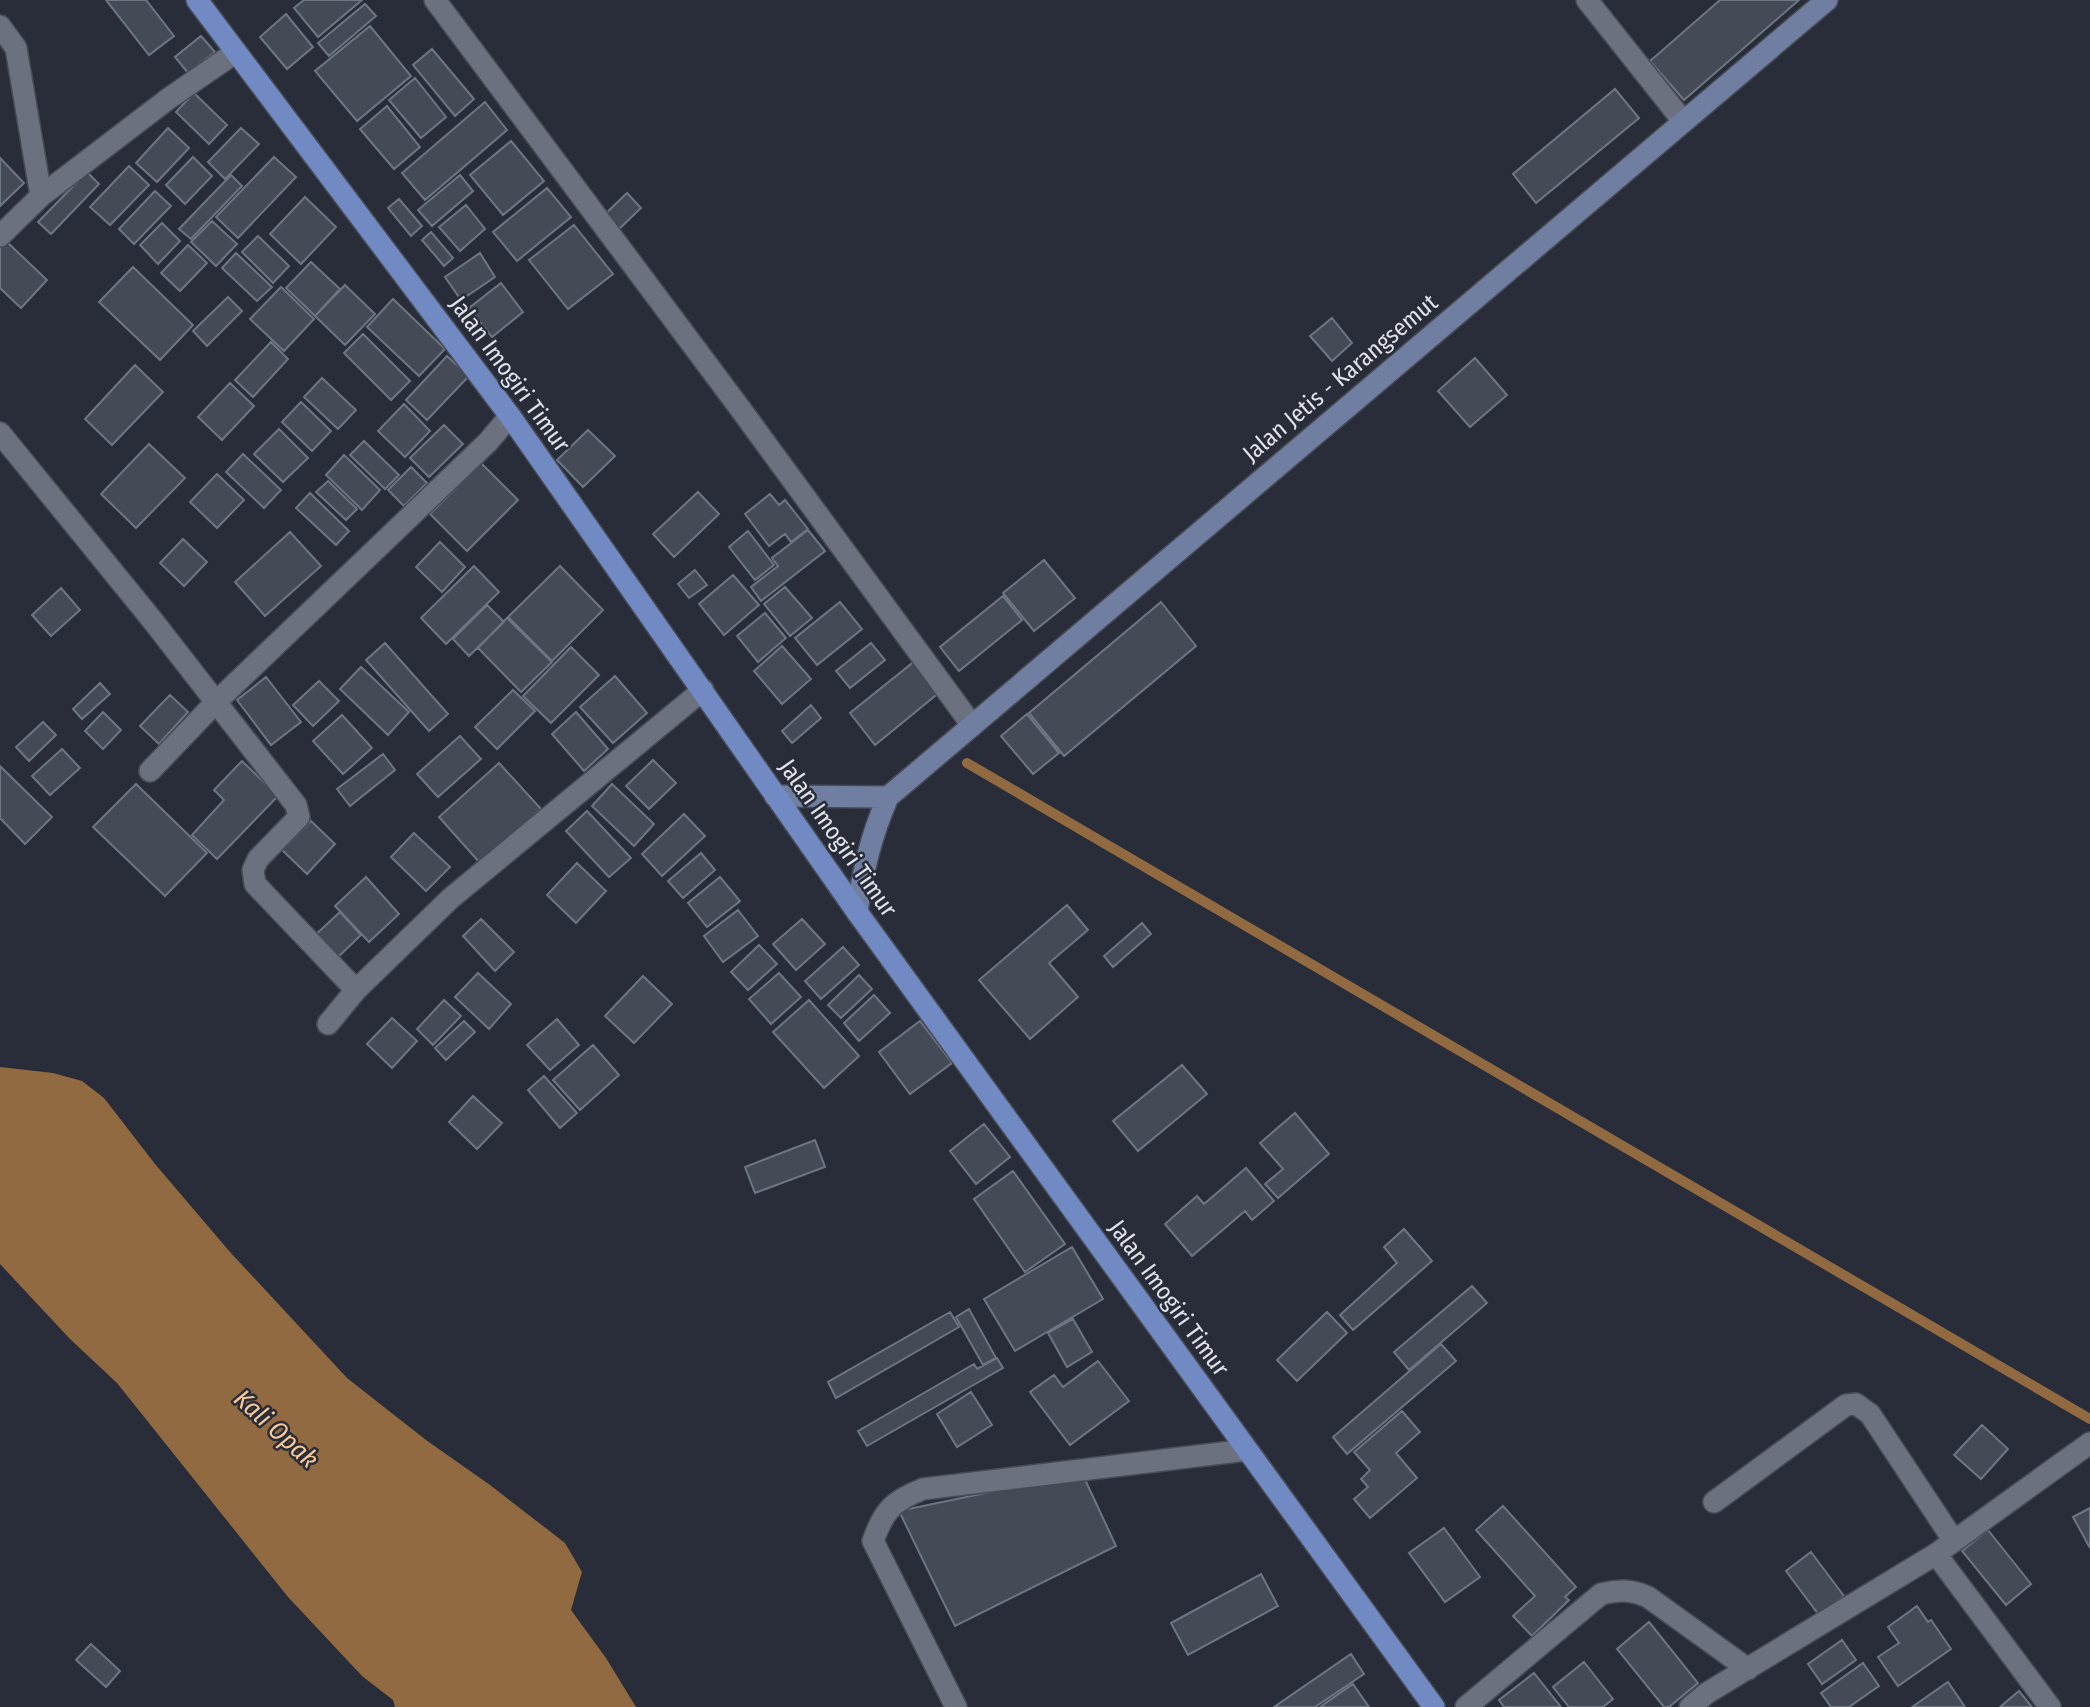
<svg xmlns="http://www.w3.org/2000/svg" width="2090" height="1707" font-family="'Fira Sans Condensed',sans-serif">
<rect width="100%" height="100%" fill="#282d39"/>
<path fill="#926a41" d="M0,1067L53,1073L82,1081L104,1098L155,1164L230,1252L347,1378L426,1440L490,1485L565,1543L582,1572L571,1610L606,1658L636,1707H395L393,1700L362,1676L288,1597L117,1383L70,1339L0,1264Z"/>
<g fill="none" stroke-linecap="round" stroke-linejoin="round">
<path stroke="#926a41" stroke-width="10" d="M967,763L2090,1419"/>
</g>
<path fill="#444a56" stroke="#6e7583" stroke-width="2" d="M106,0H146L174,36L149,55Z
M304,0H362L318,37L294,8Z
M1720,0H1799L1684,100L1650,61Z
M365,4L376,16L329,56L318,43Z
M286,14L313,47L287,69L260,37Z
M370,26L411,76L357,121L315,71Z
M201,36L215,52L188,73L175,57Z
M432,49L474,99L455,116L413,65Z
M415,78L446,117L421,138L389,100Z
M1615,89L1639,118L1536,203L1513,174Z
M194,93L227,125L209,144L176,112Z
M485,102L507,130L425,200L402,173Z
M387,106L420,147L394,169L360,129Z
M168,128L189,148L157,182L136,163Z
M241,128L259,144L225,179L208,162Z
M511,141L544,181L503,215L470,175Z
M193,157L212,176L185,204L166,185Z
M274,157L296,177L238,238L216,217Z
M0,158L24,183L0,206Z
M129,166L149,185L110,225L90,207Z
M87,172L99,184L51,234L38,222Z
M231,175L242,186L191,239L179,229Z
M460,175L473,191L432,226L418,210Z
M547,188L571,217L517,261L493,232Z
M155,191L171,206L134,244L119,229Z
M627,193L641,208L616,232L602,217Z
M305,197L336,227L301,264L270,234Z
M399,199L422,226L411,236L388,208Z
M466,205L485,229L460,251L439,227Z
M212,221L237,244L216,266L191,242Z
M162,223L180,241L158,264L140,245Z
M574,225L613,274L568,309L529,260Z
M431,232L453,258L444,266L422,240Z
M258,236L289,266L273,283L242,252Z
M6,241L47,280L21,308L0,288V248Z
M188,245L207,263L180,291L161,273Z
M236,253L272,287L257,301L222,268Z
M480,253L495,277L461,300L445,277Z
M311,262L340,289L315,316L286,288Z
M133,267L193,325L160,360L99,302Z
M501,283L523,312L492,337L469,308Z
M345,285L375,314L345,345L315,316Z
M281,287L314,319L284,351L250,319Z
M228,297L242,311L207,346L193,331Z
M393,299L445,349L419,376L367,327Z
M1332,318L1352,343L1332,361L1310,336Z
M363,334L410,381L391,400L344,353Z
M271,342L288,359L253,397L235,380Z
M447,356L469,376L427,420L406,400Z
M1475,358L1507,395L1470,427L1438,391Z
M135,365L163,392L112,445L85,419Z
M322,378L356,410L338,429L304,397Z
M230,383L254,406L222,440L198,417Z
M301,402L331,431L312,451L282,422Z
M404,404L430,431L405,457L378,431Z
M444,425L463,444L429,477L410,458Z
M279,429L308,458L283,482L254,454Z
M588,430L615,456L583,487L557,460Z
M364,441L399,475L385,489L350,455Z
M149,444L185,478L136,528L101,494Z
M243,454L281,490L264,508L226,472Z
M344,455L380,490L362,510L326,475Z
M481,463L518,500L467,551L430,514Z
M411,467L427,483L404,506L388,490Z
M217,474L244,500L217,528L190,502Z
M328,481L357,509L346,520L316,492Z
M698,492L719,514L674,557L653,534Z
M310,493L349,531L336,545L296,508Z
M770,494L779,505L785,500L808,529L791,542L785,534L769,546L745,514Z
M808,530L825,551L761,601L751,587L778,566L772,558Z
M748,531L774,565L755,580L729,547Z
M290,532L321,566L265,616L235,582Z
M183,539L207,562L184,586L160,563Z
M440,542L465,567L442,592L416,567Z
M1044,560L1075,598L1034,631L1003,593Z
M474,566L499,592L446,644L421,618Z
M560,566L603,610L552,661L508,617Z
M695,570L707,585L689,598L678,584Z
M733,575L759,605L724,635L699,604Z
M785,587L812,618L790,636L764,604Z
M61,588L80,610L51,636L32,615Z
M1003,596L1022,620L959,671L940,647Z
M840,602L862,629L817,665L795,638Z
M1161,602L1196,646L1064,756L1029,713Z
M487,605L504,622L469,656L453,639Z
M765,613L786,638L758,662L737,636Z
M507,618L552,662L521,692L478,648Z
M385,643L448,714L429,731L366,660Z
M871,643L885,660L850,688L836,671Z
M782,646L811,679L782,704L754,671Z
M571,647L599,675L551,723L523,696Z
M916,660L941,691L875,745L850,713Z
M361,667L409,712L388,735L340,689Z
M615,676L647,713L613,743L580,707Z
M266,677L301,722L271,745L237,700Z
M319,681L339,701L313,726L293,705Z
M100,683L110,694L82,719L73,709Z
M513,690L535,711L497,749L475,727Z
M170,695L188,712L159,744L140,726Z
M811,705L821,718L792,743L782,731Z
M103,712L121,730L103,749L85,731Z
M576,712L608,749L584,771L552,734Z
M1027,714L1059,753L1033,774L1001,736Z
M342,715L372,748L343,774L313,741Z
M43,722L56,735L29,761L16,747Z
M460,736L481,759L438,797L417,774Z
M62,749L80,768L50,795L32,776Z
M383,754L395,770L350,806L337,789Z
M653,760L676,783L649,809L626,786Z
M242,761L278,796L217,859L192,835L224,800L214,790Z
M499,763L541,809L480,863L439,817Z
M0,766L52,817L25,844L0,818Z
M136,784L207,853L165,896L93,827Z
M612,784L654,824L634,846L592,806Z
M587,811L631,858L609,877L566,831Z
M684,814L705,836L662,876L642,854Z
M311,821L335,844L307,874L282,850Z
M414,833L450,867L426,891L391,857Z
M701,853L715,870L683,898L668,881Z
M577,863L606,891L576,923L547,895Z
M366,877L399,914L369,942L335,906Z
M720,877L740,901L707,927L688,903Z
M1067,905L1088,930L1049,963L1078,997L1030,1039L979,980Z
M738,910L758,936L723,962L704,936Z
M340,912L361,935L335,960L313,937Z
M481,919L514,952L495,971L463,936Z
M802,919L825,944L796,970L773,944Z
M1142,923L1151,934L1113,967L1104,956Z
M759,945L777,964L748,990L731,972Z
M843,947L859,965L821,999L805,981Z
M478,973L511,1004L489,1029L455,997Z
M779,973L801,997L771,1024L749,999Z
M859,975L872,989L841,1018L828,1005Z
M643,976L672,1004L634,1043L605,1016Z
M874,995L890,1013L859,1041L844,1023Z
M444,1000L461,1016L433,1045L417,1029Z
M809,1000L859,1056L824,1088L773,1032Z
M392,1018L417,1041L392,1068L367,1044Z
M557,1019L579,1045L550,1070L527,1045Z
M464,1021L475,1032L446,1060L435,1048Z
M920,1021L952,1063L910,1094L879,1052Z
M593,1045L619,1075L580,1110L553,1080Z
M1182,1065L1207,1094L1138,1151L1113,1121Z
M544,1076L577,1113L560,1128L528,1090Z
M473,1096L502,1123L477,1149L449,1122Z
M1295,1113L1329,1154L1278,1198L1265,1184L1283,1169L1260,1143Z
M984,1124L1010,1157L976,1184L950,1151Z
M815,1140L825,1167L755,1193L745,1167Z
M1246,1168L1274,1201L1252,1220L1245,1211L1192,1256L1165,1224L1197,1196L1204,1204Z
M1013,1171L1065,1244L1025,1272L974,1199Z
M1404,1229L1432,1261L1353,1330L1340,1315L1397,1263L1384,1247Z
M1072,1247L1103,1299L1015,1351L984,1299Z
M1472,1286L1487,1303L1409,1370L1394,1352Z
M969,1309L996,1358L983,1365L956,1317Z
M950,1312L959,1327L836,1398L828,1382Z
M1327,1312L1347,1333L1297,1381L1277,1360Z
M1073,1319L1092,1352L1067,1367L1048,1333Z
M1441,1344L1456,1361L1347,1454L1333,1437Z
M997,1358L1003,1368L867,1446L858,1431L974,1364L977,1369Z
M1098,1361L1129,1401L1070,1445L1030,1392L1054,1375L1063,1387Z
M971,1392L992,1425L957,1447L937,1414Z
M1402,1411L1420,1432L1396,1453L1417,1478L1370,1518L1354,1499L1368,1487L1361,1479L1370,1470L1354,1452Z
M1982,1425L2008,1449L1981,1479L1954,1455Z
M1082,1473L1116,1546L955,1626L899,1511Z
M1503,1506L1576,1587L1565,1597L1569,1600L1532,1636L1513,1616L1535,1596L1476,1530Z
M2090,1508V1548L2073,1517Z
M1444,1528L1480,1577L1445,1602L1409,1553Z
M1988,1530L2031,1584L2006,1605L1962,1551Z
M1811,1552L1844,1596L1819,1615L1786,1571Z
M1261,1574L1278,1606L1188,1655L1171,1623Z
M1917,1606L1928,1622L1931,1620L1951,1649L1898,1686L1878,1657L1899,1643L1888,1627Z
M1649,1622L1698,1683L1669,1707H1664L1617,1649Z
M1842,1640L1856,1660L1822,1684L1808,1664Z
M91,1644L120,1671L106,1687L76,1660Z
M1351,1654L1364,1674L1315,1707H1274Z
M1584,1662L1613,1699L1603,1707H1569L1553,1687Z
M1863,1663L1879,1686L1849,1707H1831L1821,1693Z
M1534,1673L1561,1707H1504L1499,1700Z
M1948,1682L1965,1707H1912Z
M1353,1684L1369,1707H1320Z
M2019,1691L2032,1707H2000Z"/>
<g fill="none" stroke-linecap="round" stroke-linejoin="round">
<defs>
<path id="street" d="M435,0L739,407L972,725
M1587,0L1683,121
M0,26L16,48L41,196
M0,236L41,196L168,99L236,52
M0,433L153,621L216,702L150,771
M356,990L255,884L253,870L258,859L299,817L296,805L216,702L488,442L510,416
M328,1024L356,990L451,898L703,690
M1714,1502L1846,1405L1856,1404L1870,1414L1954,1541
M1936,1554L2050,1707
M956,1707L873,1541C884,1510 893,1501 923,1489L1247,1450
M1466,1707L1601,1594C1619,1590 1630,1589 1648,1597L1748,1669
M1690,1707L1707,1693L1936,1554L2090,1443"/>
<path id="secondary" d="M775,796L888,797
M857,912C863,870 871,836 888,797L1827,0"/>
<path id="primary" d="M197,0L510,416L857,912L1434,1707"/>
</defs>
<use href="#street" stroke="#464b55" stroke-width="24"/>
<use href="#secondary" stroke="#464b55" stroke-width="24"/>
<use href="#primary" stroke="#464b55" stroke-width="24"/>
<use href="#street" stroke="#6b717f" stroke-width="21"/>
<use href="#secondary" stroke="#6f7ea1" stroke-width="21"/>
<use href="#primary" stroke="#728ac3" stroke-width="21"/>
</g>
<g text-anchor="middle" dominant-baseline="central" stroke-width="5" stroke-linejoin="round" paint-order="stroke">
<g font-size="24" fill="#e0e3eb" stroke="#282d39">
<text transform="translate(510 374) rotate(54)">Jalan Imogiri Timur</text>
<text transform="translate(1340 378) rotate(-40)">Jalan Jetis - Karangsemut</text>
<text transform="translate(838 838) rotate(55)">Jalan Imogiri Timur</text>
<text transform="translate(1169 1298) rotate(54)">Jalan Imogiri Timur</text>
</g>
<g font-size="26" font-style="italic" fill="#f9c896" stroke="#282d39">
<text transform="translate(276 1429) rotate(42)">Kali Opak</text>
</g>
</g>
</svg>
